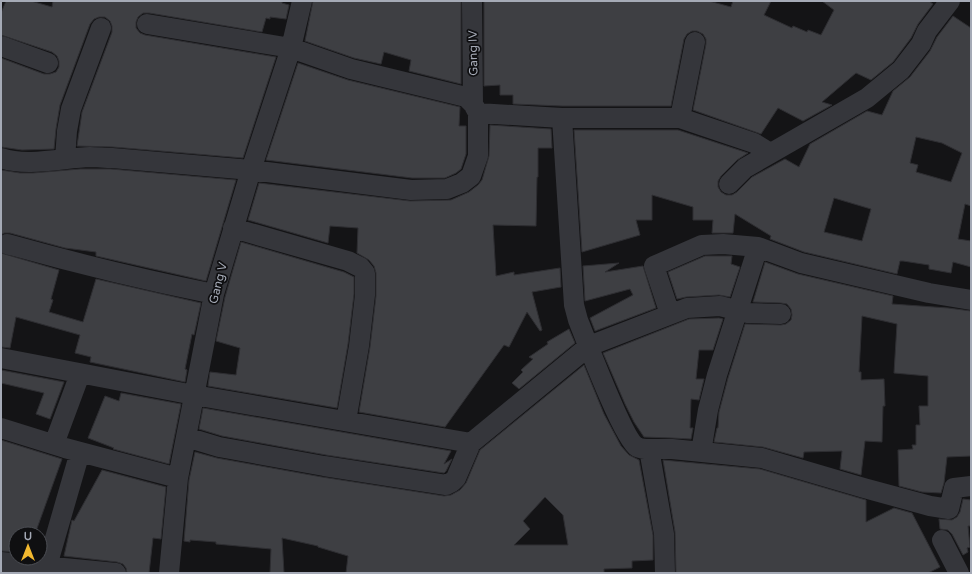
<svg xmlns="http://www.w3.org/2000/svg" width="972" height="574" font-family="'Varela Round',sans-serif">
<rect width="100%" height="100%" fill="#141416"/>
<path fill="#3e3f43" stroke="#2e2e32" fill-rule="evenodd" d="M6,1H31L52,7L53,1H282V3L289,5L286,19L270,17V19L266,18L262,32L149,13H143L138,17L136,22V28L140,33L145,35L276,57L243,158L113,147L77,146L82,112L112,32V26L110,21L105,17H99L94,19L90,24L60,105L56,129L54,149L22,150L1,147V58L44,74H50L56,72L59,67V61L57,56L52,52L1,35V13Z
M313,1H461V84L409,71L411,60L384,52L381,64L354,58L305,41Z
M484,1H709L731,7L733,1H771L764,15L792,28L793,26L807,32L808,30L821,35L834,10L822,1H929L933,4L918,24L911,38L893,62L871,80L856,73L822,102L832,105L803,121L778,108L761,134L693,110L706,44V39L703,34L697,31H692L687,34L684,39L671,106H562L513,104V95H500V85L484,86Z
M953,16L971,28V206L965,204L958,239L971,241V267L953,262L951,273L929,269V265L903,261H900L897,274L804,252L770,239L771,236L735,214L733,233H712L713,220H693V207L652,195V220H636L640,235L582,252L574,130H678L748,153L737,160L721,176L718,181V187L721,192L726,195H732L737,192L752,177L785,159L799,167L810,144L867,111L882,115L893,91L910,77L930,51L937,37ZM916,137L942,143L962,153L951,182L916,172L918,165L910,163ZM834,198L871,209L862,241L824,232Z
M298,63L348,80L460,107L459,126H466V154L461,169L456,173L445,178H412L266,160Z
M490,125L551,129L552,148H538V177H537L536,226L493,225L496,276L514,272V275L560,268L561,287L532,292L542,330L540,331L527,312L509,347L504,345L445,427L359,412L370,347L376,296V273L374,266L369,260L357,253L358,228L330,226L328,243L248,220L259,183L410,201L451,200L469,192L478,185L482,180L489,156Z
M80,169H111L236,180L206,281L96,256V252L65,248L10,233H4L1,235V170L20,173H33Z
M241,242L344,272L354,277V294L348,344L337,408L208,386L210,372L236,375L240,348L216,341L225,297Z
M1,253L59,270L51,299L53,300L49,312L83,322L96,279L201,303L194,335L192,334L185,369L187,370L185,382L90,362L91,357L75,353L80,335L16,317L10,348L1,347Z
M705,256H732L731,264L740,267L730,297L719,295L686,297L677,299L668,272Z
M765,262L798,274L893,296L892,304L948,308L971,311V456L947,457L944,483L941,493L922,492L899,486L898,450L913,449L912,445H916V425H920L919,406H928V376L894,373L897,324L862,316L859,372H861V380L884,379L885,406H883L882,442L865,441L861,475L840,469L842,451L804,452L803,458L763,447L714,442L717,428H718L719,412L728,378L745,324L781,325L786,324L791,320L792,315L791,309L787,304L781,303L753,302Z
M619,263L605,272L643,266L656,308L595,331L590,318L633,295L630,289L585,301L583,266Z
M719,318L723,319L713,350H699L696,379H704L699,400L691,399L690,428H693L691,439L672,438L644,437L634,422L625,404L603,353L689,319Z
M569,329L575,343L519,389L512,383L523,372L521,370L533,359L529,357L548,344L547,342Z
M584,365L604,414L621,446L629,455L639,460L653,535V560L632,561V568L604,569V573H346L348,556L318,547V546L282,538L284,573H270L271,549L216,544V542L190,540V542L184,541L189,480L195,452L217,458L322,477L444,496L451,495L460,490L466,483L480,450ZM545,497L563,515L568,545H514L530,529L523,521Z
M1,370L64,382L50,419L36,414L44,393L1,383Z
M121,393L181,404L169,464L113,449L114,448L88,438L105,396L119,401Z
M203,408L451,451L444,464L452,459L446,471L444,473L326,455L222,436L199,429Z
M1,440L62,459L35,534H16V552L1,551Z
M663,460L760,469L866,500V522L894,508L912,513L940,567L928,573H676L675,532Z
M102,470L166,487L161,539L153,538L149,573H127L126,568L123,564L117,562L64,556L72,520L74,521Z
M963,499L971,500V526H968L970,547L967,548L968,552L963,555L952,534L948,530L940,529L939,519L952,520L957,517L960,512Z"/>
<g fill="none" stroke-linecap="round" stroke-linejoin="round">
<path stroke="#35363b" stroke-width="20" d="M472,1L473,104
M147,24L291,48L351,69L466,97L473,104L478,113L562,118H680L754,143L770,153
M1,46L48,63
M562,118L574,305L578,320C586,340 624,440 637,447C641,449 645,449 649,449L664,534L665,573
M680,118L695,42
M1,158C26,167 63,158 90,157C97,157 105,158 112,158L251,170L411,190L447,189L462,183L471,176L478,156V113
M65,159L67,131L71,109L101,28
M729,184L745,168L867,98L901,70L921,44L927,31L950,1
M233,228L348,261L360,267L365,273V295L359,346L346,421
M7,244C75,263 144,280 214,294
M670,314L654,266L702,245L723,244L758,247L801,263L929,293L971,300
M1,358L194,395L471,443
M1,428L65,448L178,478
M186,437L219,447L324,466L446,485L452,482L456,478L471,443L589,346L687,308L720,306L748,313L781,314
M54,444L80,374
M649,449H672L762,458L864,488L930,506L949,509L954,488L971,486
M701,452L708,410L717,375L758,247
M942,540L959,573
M1,562L116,573
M47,566L80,452
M169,573L178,478L214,294L251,170L291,48L302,1"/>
</g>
<g text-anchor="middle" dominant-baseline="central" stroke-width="3.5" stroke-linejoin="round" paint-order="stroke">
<g font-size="12" fill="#a5aab6" stroke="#0f0f11">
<text transform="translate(473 53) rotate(-91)">Gang IV</text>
<text transform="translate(218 283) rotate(-76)">Gang V</text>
</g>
</g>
<rect width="972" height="574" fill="none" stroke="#a5aab6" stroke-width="4"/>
<g transform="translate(28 546)"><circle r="19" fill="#0f0f11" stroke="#4b4d53"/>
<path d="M0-3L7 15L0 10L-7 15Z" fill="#f2b82f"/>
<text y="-6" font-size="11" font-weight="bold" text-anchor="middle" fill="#a5aab6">U</text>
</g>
</svg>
